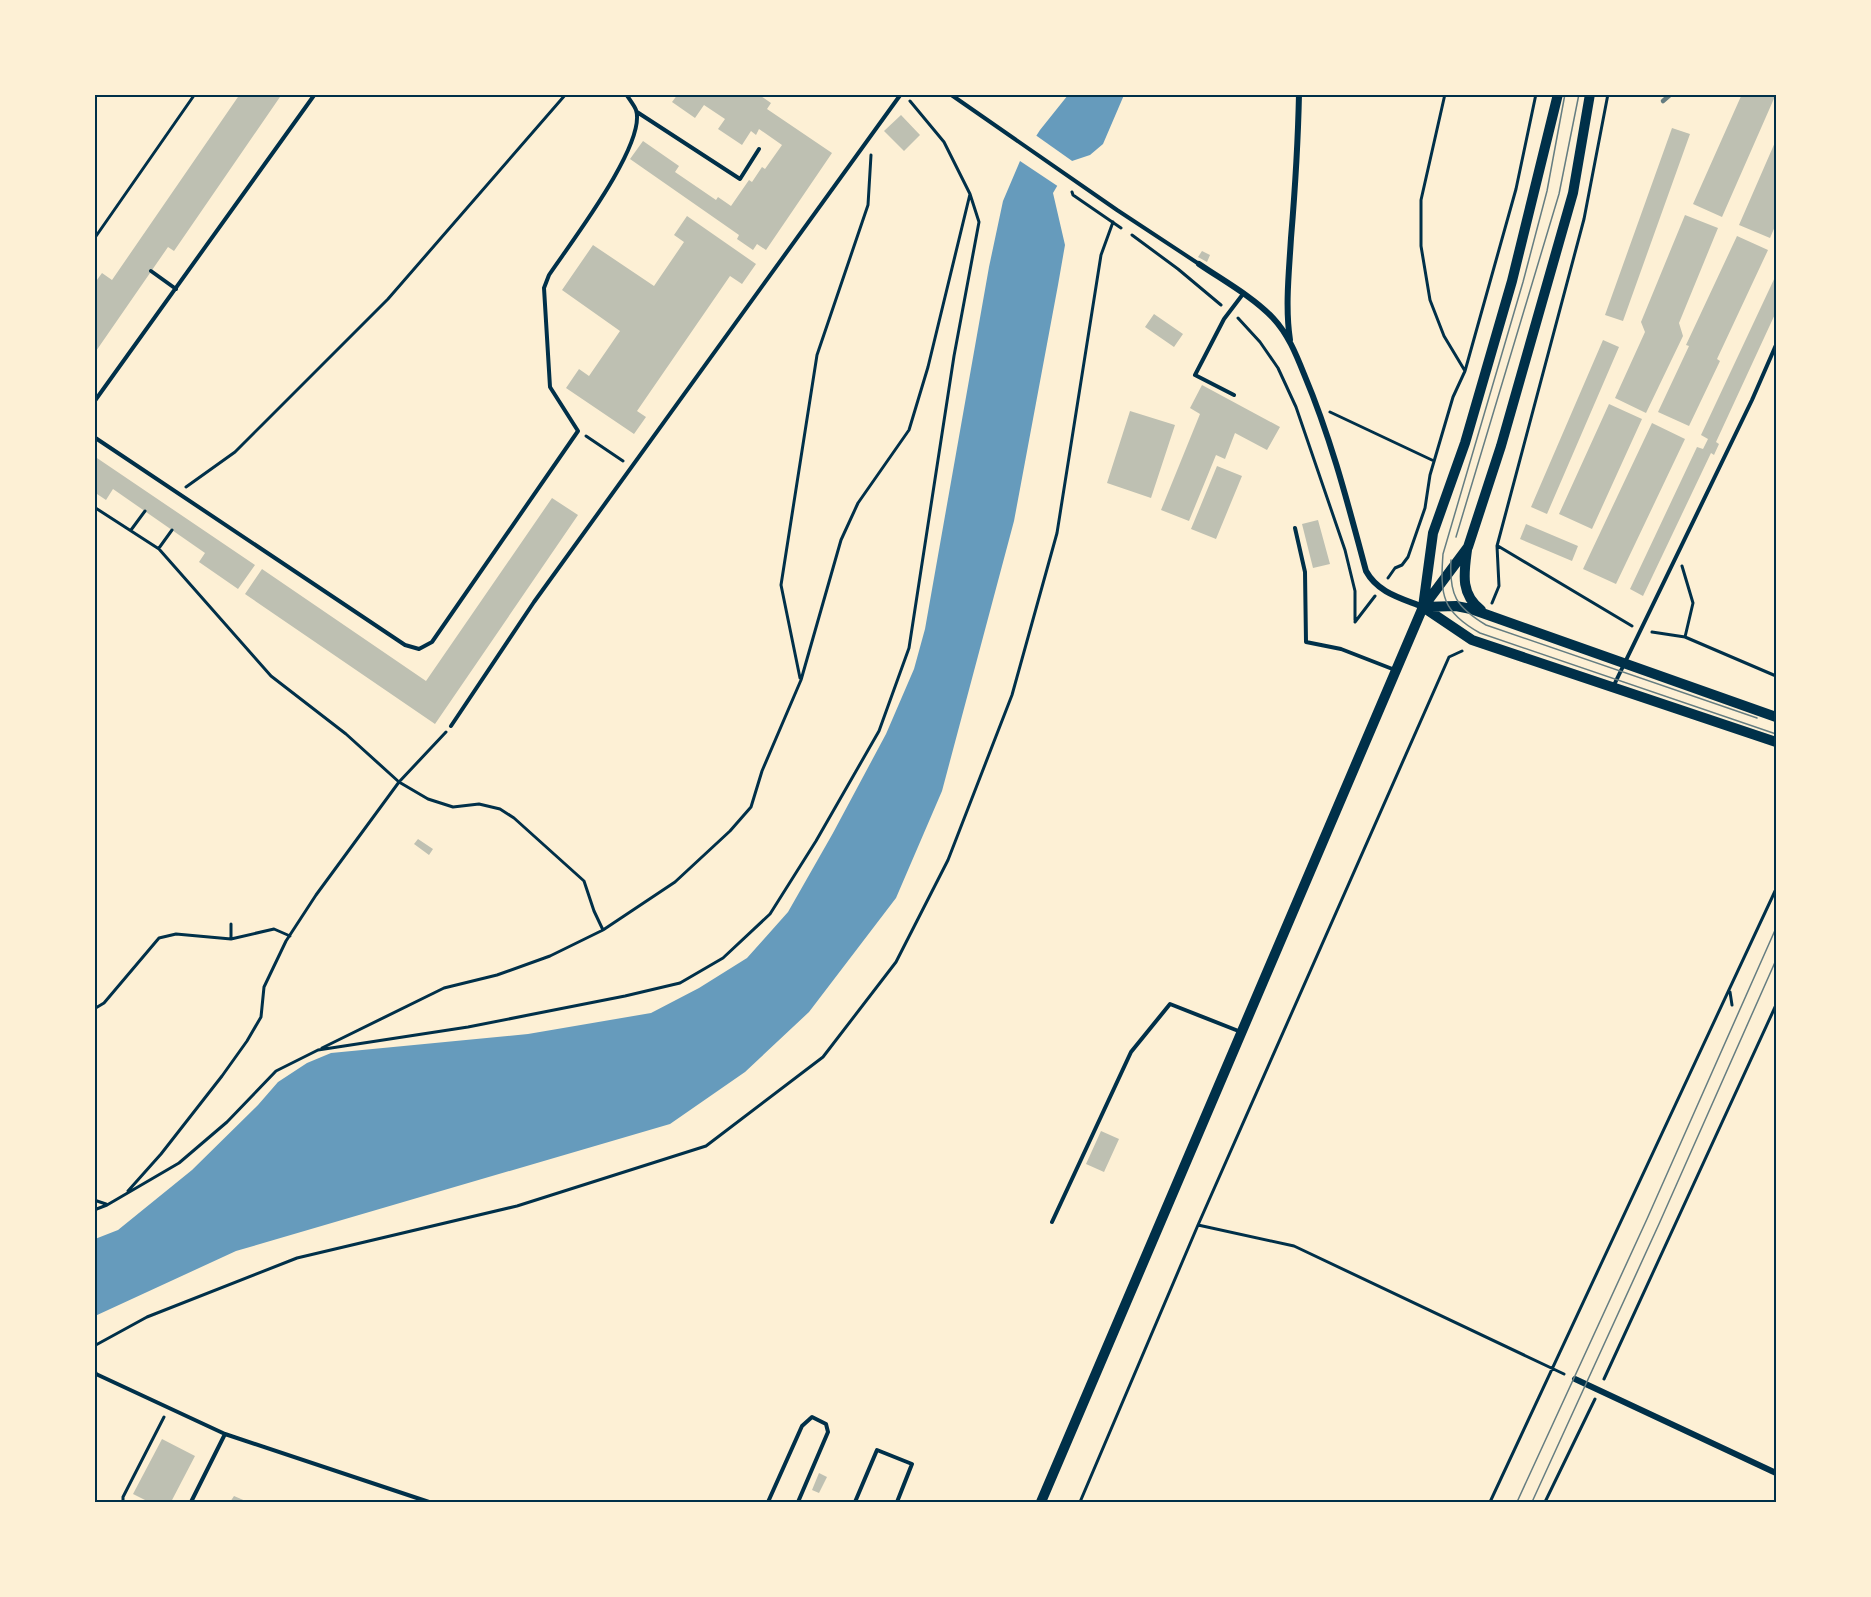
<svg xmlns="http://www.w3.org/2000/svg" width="1871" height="1597" font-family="'Exo 2',sans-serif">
<rect width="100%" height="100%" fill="#fdf0d5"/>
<path fill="#669bbc" d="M1068,95H1124L1103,144L1090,155L1072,161L1053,193L1065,245L1058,285L1014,521L942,791L896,898L809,1012L745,1072L670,1124L236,1251L95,1316V1239L118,1230L192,1170L258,1105L278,1082L307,1063L331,1053L528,1034L651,1013L699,988L747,958L788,912L833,833L886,734L914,669L925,629L989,267L1003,201L1020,161L1040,130Z"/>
<path fill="#fdf0d5" d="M1034,134L1075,163L1059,187L1017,159Z"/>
<path fill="#bec0b2" d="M240,94H282L174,251L168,247L94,354V284L102,273L112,280Z
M678,94H758L771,103L767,109L832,153L766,250L757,244L753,250L737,239L739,235L630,159L643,141L679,166L675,172L716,200L718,197L731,206L749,180L752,182L762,167L765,169L782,145L759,129L756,135L751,131L742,145L718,129L725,119L704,105L695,118L672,102Z
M1742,94H1776L1722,217L1693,204Z
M901,115L920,135L904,151L884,131Z
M1672,128L1690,134L1623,321L1605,315Z
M1776,140V224L1770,238L1739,225Z
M1685,215L1718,228L1679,323L1683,336L1646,413L1615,398L1645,332L1641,322Z
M687,216L756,264L742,284L730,276L637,411L646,417L634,434L566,388L579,369L589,376L620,331L562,290L593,245L654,286L684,242L674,235Z
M1737,236L1768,250L1717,359L1720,361L1689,426L1658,412L1689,346L1686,345Z
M1202,251L1210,255L1207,262L1198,257Z
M1776,275V312L1716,442L1719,444L1714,455L1711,453L1643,596L1630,589L1697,447L1703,449L1708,439L1701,435Z
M1154,314L1183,334L1174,347L1145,327Z
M1603,340L1619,347L1547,514L1531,507Z
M1202,385L1280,427L1267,450L1235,433L1225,459L1216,455L1189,521L1161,510L1200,414L1190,408Z
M1609,404L1642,419L1592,529L1559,514Z
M1130,411L1175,425L1151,498L1107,483Z
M1652,423L1685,439L1616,584L1583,569Z
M94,456L255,565L238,589L199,562L205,553L113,489L106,500L94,492Z
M1217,466L1242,476L1216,539L1191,529Z
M552,498L578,515L435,724L245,594L262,569L426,681Z
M1318,520L1330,564L1313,568L1302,524Z
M1526,524L1578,546L1572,561L1520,539Z
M418,839L433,849L429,855L414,844Z
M1101,1131L1119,1139L1104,1172L1086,1164Z
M162,1439L195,1456L171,1502H149L133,1494Z
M819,1473L827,1477L819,1493L812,1490Z
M234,1496L248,1502H230Z"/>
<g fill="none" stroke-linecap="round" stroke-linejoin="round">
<path stroke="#003049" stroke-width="3" d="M1445,94L1421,200V246L1430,300L1444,336L1465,371
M1072,192L1073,195L1121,228
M1132,235L1178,269L1221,305
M94,239L195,94
M1238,318L1260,342L1278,368L1296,407L1345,550L1355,591V620
M1330,412L1434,461
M586,436L623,461
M186,487L235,452L388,299L566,94
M94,507L159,549L271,676L346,734L399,782L428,799L453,807L479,804L500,809L514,818L584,881L594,911L603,930
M131,530L145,511
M1498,546L1632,626
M159,548L172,530
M1682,566L1693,603L1685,637
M1388,578L1395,568L1402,565L1408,557L1425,508L1430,475L1453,397L1465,371L1516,189L1536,94
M1492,603L1499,586L1497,546L1584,219L1608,94
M1355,622L1375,596
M1652,632L1685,637L1776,676
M800,678L781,585L817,355L868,205L871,155
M231,924V939
M1730,992L1732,1005
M94,1009L104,1003L159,938L176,934L231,939L274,929L290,936
M322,1048L444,988L497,975L550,956L603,930L675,882L730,831L751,807L762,771L801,680L841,540L858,503L909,430L928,367L970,194
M128,1191L161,1154L222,1076L247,1041L261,1017L264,987L286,941L316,895L399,782L446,732
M94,1200L106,1204
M94,1210L107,1205L179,1163L227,1122L276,1071L318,1050L468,1027L625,996L680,983L723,958L770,914L816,841L879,731L909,648L954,356L979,222L970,194L944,142L910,101
M1198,1225L1294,1246L1564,1374
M94,1346L147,1317L297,1258L517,1206L706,1146L823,1057L896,962L948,860L1012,695L1057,533L1101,255L1113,222
M1604,1379L1776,1005
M123,1502V1497L164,1417
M1080,1502L1198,1225L1449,657L1462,651
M1490,1502L1776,889
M1545,1502L1595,1399"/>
<path stroke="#003049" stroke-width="4" d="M950,94L1117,210L1199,264
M637,112L740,179L759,149
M151,271L176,289
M1234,395L1195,375L1224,319L1243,294
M94,402L315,94
M94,437L405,645L419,649L432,642L578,431L550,387L544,288L549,275C569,245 647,144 636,110C634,105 629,99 626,94
M1295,528L1305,572L1306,642L1341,649L1395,670
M1614,685L1752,400L1776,345
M451,726L534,602L901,94
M1052,1222L1131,1052L1170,1004L1241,1032
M94,1370L96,1374L225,1434L429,1502
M191,1502L225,1434
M768,1502L802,1426L812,1417L826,1424L828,1432L798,1502
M855,1502L877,1450L912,1464L897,1502"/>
<path stroke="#003049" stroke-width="6" d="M1199,264C1224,281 1253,297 1273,318C1288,334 1296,354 1304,374C1331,438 1348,504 1366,571C1378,593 1401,598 1423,607
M1290,340C1285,307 1289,272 1291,238C1295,190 1298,143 1299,94
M1575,1379L1776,1473"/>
<path stroke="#003049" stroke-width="10" d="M1467,550C1464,573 1460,594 1481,610
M1424,606L1468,547L1501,446L1573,193L1590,94
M1423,607L1472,640L1776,742
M1423,607L1456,606L1471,609L1776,717
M1041,1502L1423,607L1433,533L1465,443L1512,281L1558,94"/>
<path stroke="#657d81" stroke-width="1.5" d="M1565,94L1547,191L1523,282L1443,554C1440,595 1442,612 1480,633L1776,734
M1456,537L1559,194L1579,94
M1451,560C1449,595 1456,607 1486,625L1757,718
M1517,1502L1647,1219L1776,928
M1532,1502L1659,1224L1776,960"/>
<path stroke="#657d81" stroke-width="4.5" d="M1663,101L1671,94"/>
</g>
<rect width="1871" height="1597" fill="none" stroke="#fdf0d5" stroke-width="192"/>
<rect x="96" y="96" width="1679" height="1405" fill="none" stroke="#003049" stroke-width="2"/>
</svg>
